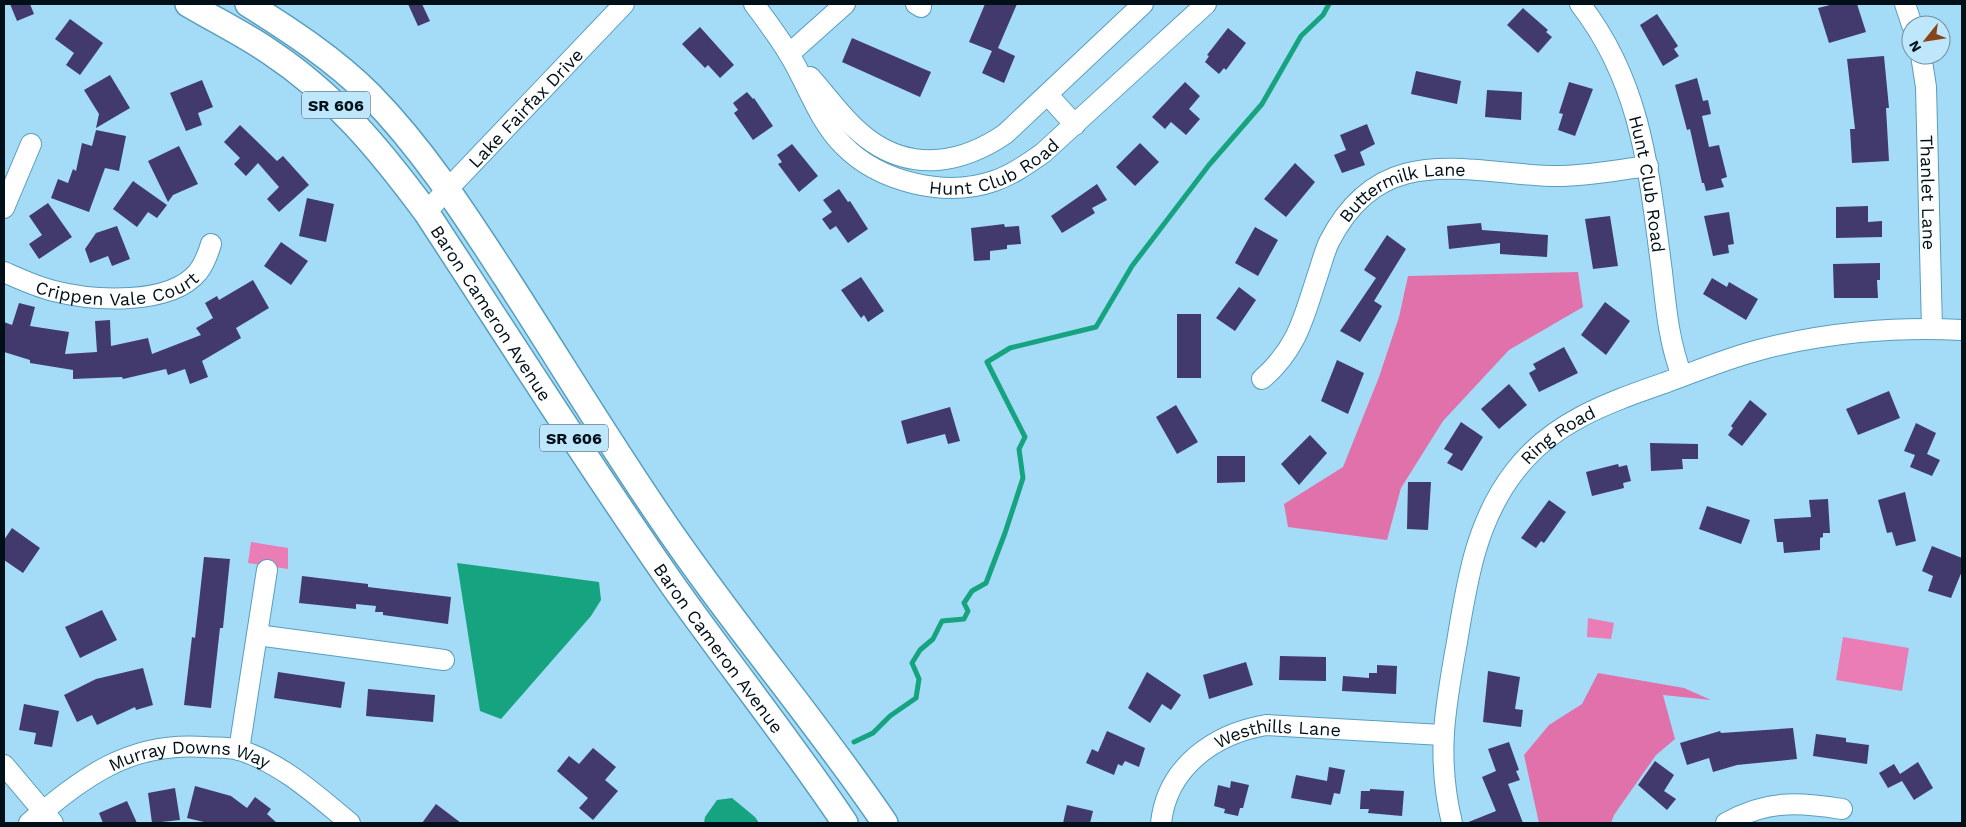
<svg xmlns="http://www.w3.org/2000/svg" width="1966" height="827" font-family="'Work Sans',sans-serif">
<rect width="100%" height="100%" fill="#a4dcf7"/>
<path fill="#eb7db6" d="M251,542L288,548V569L248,563Z
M1588,618L1614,623L1611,639L1587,637Z
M1843,637L1909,648L1902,691L1836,680Z"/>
<path fill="#e171ab" d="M1578,272L1583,307L1509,350L1443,421L1401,488L1387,540L1288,527L1284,504L1343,467L1379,377L1399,317L1408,276Z
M1598,673L1684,688L1711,700L1663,695L1675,739L1656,755L1614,815L1611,823H1539L1524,755L1549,725L1582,704Z"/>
<path fill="#16a37f" d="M457,563L599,582L601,600L591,616L501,719L480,711Z
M732,798L755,817L759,823H704L705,817L717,800Z"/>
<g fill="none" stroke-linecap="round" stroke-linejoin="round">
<path stroke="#16a37f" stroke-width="5" d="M854,742L873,733L890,716L916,698L919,679L912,663L920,650L933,639L942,621L964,619L968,611L964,603L972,591L986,583L1005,533L1023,478L1019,449L1025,437L987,362L1010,348L1096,327L1132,266L1209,165L1262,104L1301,36L1323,15L1329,4"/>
</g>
<path fill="#423a6c" d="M10,4H30L34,14L17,21Z
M408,4H422L430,21L418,26Z
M985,4H1017L998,48L1015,56L1004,83L982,73L992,51L969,42Z
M1834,4H1857L1866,32L1829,43L1818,8Z
M1523,8L1548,30L1546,32L1552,37L1538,53L1507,25Z
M1657,14L1678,46L1674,49L1679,56L1663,66L1640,25Z
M70,19L103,43L80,75L66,65L74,53L55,39Z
M700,27L734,65L720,78L708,65L705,68L682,44Z
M1228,28L1246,43L1226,70L1224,68L1219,74L1205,62L1209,56L1207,55Z
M852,38L931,72L920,97L842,62Z
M1884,56L1889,108H1886L1889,161L1852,163L1850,129H1855L1847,59Z
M1416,71L1461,81L1457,104L1411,94Z
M110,75L130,108L96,128L99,114L84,90Z
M1697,78L1703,101L1708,100L1711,114L1702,116L1709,147L1719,145L1727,177L1721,179L1724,187L1706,191L1704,183H1702L1690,129L1687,130L1675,85Z
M202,80L213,107L198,113L202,125L186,131L170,93Z
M1185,82L1200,96L1189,109L1200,119L1186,135L1171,122L1165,129L1152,117Z
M1569,82L1593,89L1575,136L1558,130L1563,114L1559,113Z
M1487,90L1522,92L1521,120L1485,117Z
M747,92L753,99L754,98L773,126L753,140L734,113L738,110L733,103Z
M1367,124L1375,144L1360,152L1365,165L1342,173L1334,155L1346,150L1340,135Z
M240,125L277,161L283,156L309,185L279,212L267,199L279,187L258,163L246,176L234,164L240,158L224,142Z
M96,130L126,136L119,171L105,168L89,212L51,198L58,179L68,183L73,169L76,171L82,143L92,146Z
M1140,143L1159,162L1135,186L1116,167Z
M792,144L818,176L799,192L778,164L782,162L777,155Z
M179,146L198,184L173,195L168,202L148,161Z
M1295,163L1315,182L1286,217L1264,199Z
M133,181L167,205L157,218L148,212L137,227L113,209Z
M1097,184L1107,200L1092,208L1095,213L1062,233L1051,216Z
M839,189L848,202L850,201L868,229L848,243L836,226L830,230L822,219L832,212L823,200Z
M307,198L334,204L326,242L299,236Z
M48,203L72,237L39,259L29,244L42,235L29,216Z
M1868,206V222L1882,221V237L1836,238V207Z
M1729,212L1734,244L1728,245L1729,253L1713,256L1704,216Z
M1610,216L1618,266L1593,269L1585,219Z
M1481,223L1482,230L1548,235L1547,257L1500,254V243L1449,249L1447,226Z
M1004,224L1005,227L1019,226L1021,244L1007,245V249L990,251V260L974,261L971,228Z
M117,226L130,259L112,266L108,256L90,263L85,249L96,233Z
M1255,227L1278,240L1258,276L1235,263Z
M1387,235L1406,249L1374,301L1382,306L1360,342L1340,331L1376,278L1364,270Z
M281,242L308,261L291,285L264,266Z
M1880,263V280H1877L1878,298H1834L1833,264Z
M861,277L884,311L868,322L864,315L861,318L841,290Z
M1712,278L1727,287L1729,282L1758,299L1746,320L1703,294Z
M253,280L269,308L236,328L241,338L202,361L208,377L190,384L185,369L168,375L166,369L123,379L122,377L73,379V370L30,363V360L4,352V322L12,325L19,303L35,307L30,326L69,332L65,354L97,352L95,321L110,320L111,346L148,338L152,354L201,335L196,328L213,318L205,303L217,296L219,300Z
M1239,287L1256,300L1235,331L1216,318Z
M1605,302L1630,321L1606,355L1581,335Z
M1177,314H1201V378H1177Z
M1564,347L1578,373L1539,392L1529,373L1536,369L1533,364Z
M1337,360L1364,373L1348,414L1321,401Z
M1509,384L1527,405L1499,429L1481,409Z
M1889,391L1900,418L1858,435L1846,409Z
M1750,400L1767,414L1742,446L1728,435L1733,428L1731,426Z
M1176,405L1198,442L1177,454L1156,417Z
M950,407L960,441L948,444L945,434L907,444L901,421Z
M1461,422L1483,437L1462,471L1447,463L1453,454L1444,449Z
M1916,423L1936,433L1927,454L1940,460L1932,476L1910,467L1915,455L1904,451Z
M1310,435L1327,453L1299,485L1281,464Z
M1650,443L1698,444V459H1682L1683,469L1651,471Z
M1217,456H1245V482L1217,483Z
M1618,464L1619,467L1627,465L1631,481L1623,483L1624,488L1592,496L1586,472Z
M1408,482H1431L1428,530L1407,529Z
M1905,492L1916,541L1896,546L1892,532L1887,533L1878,500Z
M1828,499L1830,533H1823V537L1820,538V550L1784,553L1783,542H1777L1774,519L1811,517L1809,500Z
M1549,500L1566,512L1544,543L1541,541L1536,548L1521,538Z
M1707,506L1750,520L1741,544L1699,529Z
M12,528L40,548L23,573L4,560V540Z
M1932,546L1962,558V571L1951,598L1928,591L1933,576L1922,571Z
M204,557L230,559L223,628H220L211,708L184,705L192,637L195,638Z
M302,576L368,584V587L451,597L448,624L383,615V612H375L376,606L356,604V609L299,603Z
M102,610L117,640L80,658L65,627Z
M1280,656L1326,657V681L1279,680Z
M1246,662L1253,685L1209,699L1203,675Z
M1377,665L1397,666L1396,694L1342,691L1343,676L1369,678V673H1377Z
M143,668L153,705L136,710L135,707L97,725L92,715L77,722L64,695L96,679Z
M1488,671L1520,677L1515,709L1523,710L1521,727L1483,722Z
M278,672L345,682L341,708L274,698Z
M1147,672L1181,695L1171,710L1162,704L1150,723L1128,708Z
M368,689L435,695L433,722L366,716Z
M24,704L59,711L52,747L34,744L36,733L19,730Z
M1793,728L1797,759L1737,765L1713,772L1709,758L1687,765L1680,743L1720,731L1721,733Z
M1107,731L1145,748L1139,767L1125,761L1122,766L1118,764L1114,775L1086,763L1092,749L1098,752Z
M1816,734L1846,738V742L1869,745L1867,764L1813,756Z
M1509,742L1519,770L1516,771L1520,780L1508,784L1523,823H1466L1496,811L1482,777L1496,771L1488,749Z
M593,748L616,767L605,780L618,791L593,820L579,808L588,798L557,771L569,756L579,764Z
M1655,761L1674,775L1664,791L1676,799L1667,810L1638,785Z
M1918,762L1933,788L1914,800L1902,781L1888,788L1879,773L1894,764L1900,774Z
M1329,767L1345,770L1340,794L1334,793L1331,805L1291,798L1296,775L1327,781Z
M1231,781L1249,785L1243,808H1240L1238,816L1224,813L1225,809L1214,806L1218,785L1230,788Z
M195,786L231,796L247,808L255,797L271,809L267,814L277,823H208L187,818Z
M175,788L180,820L152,823L148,793Z
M1370,789L1404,791L1402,816L1368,813L1369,809H1360L1361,791H1370Z
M127,801L137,823H103L99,813Z
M436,804L461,823H422Z
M1067,805L1093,811L1090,823H1063Z"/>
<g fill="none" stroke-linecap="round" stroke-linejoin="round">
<defs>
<g id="minor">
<path id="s1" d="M754,4C766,20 778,36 789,54C807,83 818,120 843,145C879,182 945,198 994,181C1012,175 1027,164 1043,153L1206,4"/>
<path d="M916,4L921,7"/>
<path id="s2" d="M1580,4C1643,85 1649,175 1662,272C1666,308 1669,343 1682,376"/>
<path d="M1905,4L1912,25"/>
<path d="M789,54L845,4"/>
<path id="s3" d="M1921,55L1926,87L1932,329"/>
<path d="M810,77C829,98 848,126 872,142C916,172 964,162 1005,134L1143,4"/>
<path d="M1048,95L1075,125"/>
<path d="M4,208L31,144"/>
<path id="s4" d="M426,212L624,4"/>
<path id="s5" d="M4,272C20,279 37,287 54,291C93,301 170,306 198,272C205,263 208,254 211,244"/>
<path id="s6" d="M1262,379C1299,347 1304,315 1319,271C1322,261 1325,251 1329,242C1380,142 1461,172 1550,176C1582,177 1616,170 1648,166"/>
<path d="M257,635L444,660"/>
<path d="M239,750L267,570"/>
<path d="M4,765L53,823"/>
<path id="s7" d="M29,823C84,777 129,741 205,747C216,748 229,747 239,750C282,763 317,796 350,823"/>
<path id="s8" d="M1161,823C1167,767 1214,734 1266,725L1442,735"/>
<path id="s9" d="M1452,823C1436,757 1445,708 1457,642C1467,581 1476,521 1515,471C1553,421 1610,402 1667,382C1697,371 1728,358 1759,350C1822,333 1897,326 1962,330"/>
<path d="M1726,823C1766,800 1798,802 1842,809"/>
</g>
<g id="major">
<path id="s10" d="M188,4C215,20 244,34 270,52C335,95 380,150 426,212C508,337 588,464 674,587C730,666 791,742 845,823"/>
<path d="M248,4C291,31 334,59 370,95C423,149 464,213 505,276C556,355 605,436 658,514C729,620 813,717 885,823"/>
</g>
</defs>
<use href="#minor" stroke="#589ebe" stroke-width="22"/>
<use href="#major" stroke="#589ebe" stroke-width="28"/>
<use href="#minor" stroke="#fff" stroke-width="20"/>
<use href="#major" stroke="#fff" stroke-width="25"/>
</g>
<g text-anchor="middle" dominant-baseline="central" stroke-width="5" stroke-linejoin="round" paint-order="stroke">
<g fill="#bee7fb" stroke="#39505d" stroke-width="1">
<rect x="302" y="91.5" width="68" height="27" rx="4"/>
<rect x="540" y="424.5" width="68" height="27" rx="4"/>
</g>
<g font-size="16" font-weight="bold" fill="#001019">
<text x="336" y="105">SR 606</text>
<text x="574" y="438">SR 606</text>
</g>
<g font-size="18" fill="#001019" stroke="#bee7fb">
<text stroke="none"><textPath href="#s4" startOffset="144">Lake Fairfax Drive</textPath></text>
<text stroke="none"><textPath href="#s1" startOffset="334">Hunt Club Road</textPath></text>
<text stroke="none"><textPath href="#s2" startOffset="195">Hunt Club Road</textPath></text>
<text stroke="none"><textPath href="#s3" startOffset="138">Thanlet Lane</textPath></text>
<text stroke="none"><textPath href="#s6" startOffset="251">Buttermilk Lane</textPath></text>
<text stroke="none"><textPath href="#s5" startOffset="118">Crippen Vale Court</textPath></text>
<text stroke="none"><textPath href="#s10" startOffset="440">Baron Cameron Avenue</textPath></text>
<text stroke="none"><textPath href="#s9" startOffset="422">Ring Road</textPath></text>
<text stroke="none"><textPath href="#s10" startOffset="845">Baron Cameron Avenue</textPath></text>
<text stroke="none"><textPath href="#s8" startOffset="165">Westhills Lane</textPath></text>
<text stroke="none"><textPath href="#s7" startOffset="182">Murray Downs Way</textPath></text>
</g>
</g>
<rect width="1966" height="827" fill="none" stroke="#001019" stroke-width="10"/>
<g transform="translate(1926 40) rotate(240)"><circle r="24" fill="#bee7fb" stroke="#7291a1"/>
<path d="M0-4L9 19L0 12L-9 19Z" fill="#894519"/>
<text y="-8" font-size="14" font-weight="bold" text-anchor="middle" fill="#001019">N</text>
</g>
</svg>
